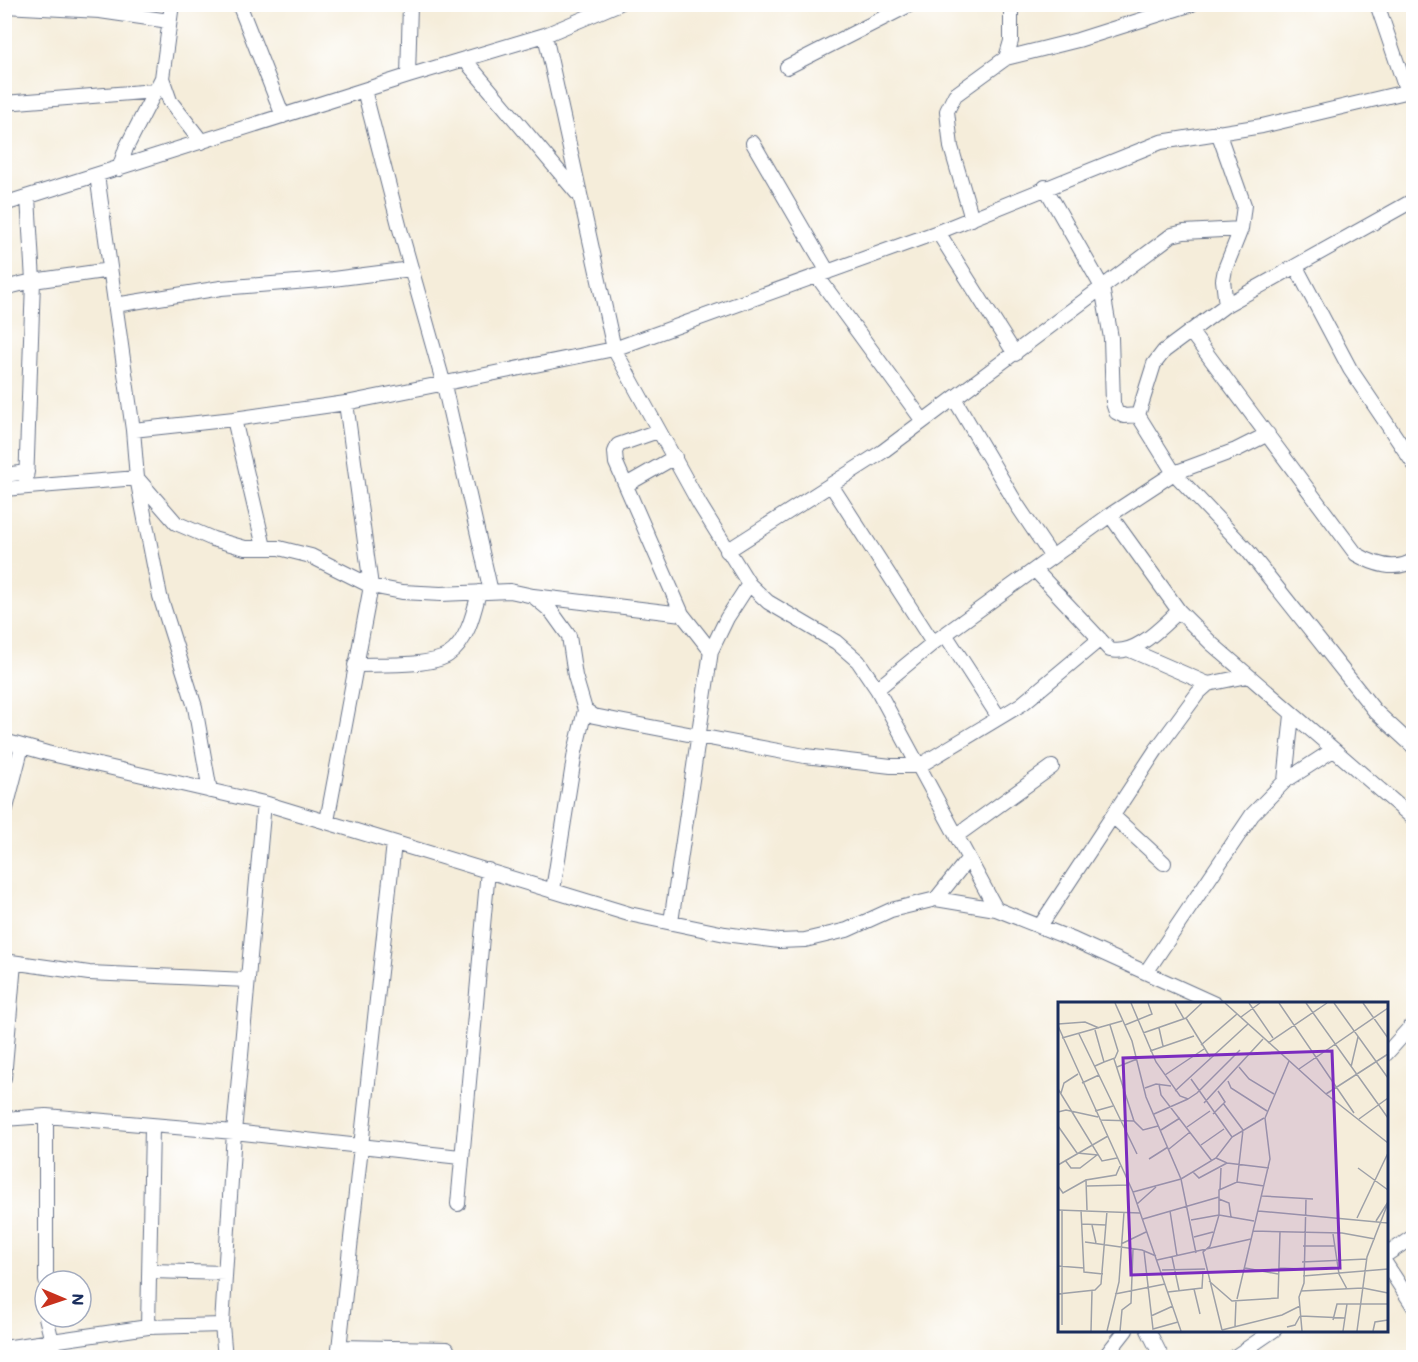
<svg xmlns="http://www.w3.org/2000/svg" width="1418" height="1362" font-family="Mali,sans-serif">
<rect width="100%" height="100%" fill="#fff"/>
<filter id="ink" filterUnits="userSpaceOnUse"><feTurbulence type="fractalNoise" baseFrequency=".0167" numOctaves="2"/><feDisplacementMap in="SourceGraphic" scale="12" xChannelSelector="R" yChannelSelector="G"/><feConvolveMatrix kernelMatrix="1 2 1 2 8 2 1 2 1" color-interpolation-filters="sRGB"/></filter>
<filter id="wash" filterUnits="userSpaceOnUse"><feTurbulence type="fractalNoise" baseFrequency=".008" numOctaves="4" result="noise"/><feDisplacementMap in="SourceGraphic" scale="24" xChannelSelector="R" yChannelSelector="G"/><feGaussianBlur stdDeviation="1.35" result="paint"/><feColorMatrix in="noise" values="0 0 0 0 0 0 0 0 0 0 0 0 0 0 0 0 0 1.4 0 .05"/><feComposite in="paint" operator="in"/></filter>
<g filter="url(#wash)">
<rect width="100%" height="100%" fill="#f5edda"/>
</g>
<g filter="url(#ink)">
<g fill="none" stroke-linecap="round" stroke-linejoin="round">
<defs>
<path id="street" d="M239,4L283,116
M1377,4L1407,92
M4,6L100,11L169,21
M545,35L614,349L700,505L749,584L768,602L836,642L858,661L877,689L996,909
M1006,58L1011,41V4
M464,59L577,193
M787,67L911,4
M408,76L410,4
M162,78L170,101L202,142
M364,90L400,229L444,385L491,592
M4,103L155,91
M1218,132L1244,205L1241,229L1225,269L1223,280L1226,305
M753,143L828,272
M119,169L126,148L162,78L172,4
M97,175L133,430L137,478L160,596L195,707L210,791
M1045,187L1102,287L1111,338L1113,403L1116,412L1124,416L1138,415
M1414,200L1226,305L1164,351L1154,364L1138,415L1174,473L1248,551L1375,711L1414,747
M4,204L408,76L545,35L618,4
M972,219L951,147L947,111L955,95L1006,58L1078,40L1192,4
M938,232L1015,354
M1296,267L1350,369L1414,464
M817,276L923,421
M4,288L33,281L110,270
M115,305L221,288L333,279L411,269
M1190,331L1356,554C1373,564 1396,572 1414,560
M954,398L1017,505L1052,557
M234,419L264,547
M133,430L234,419L346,403L614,349L938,232L1161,142L1262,126L1414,90
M658,431L618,445L615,452L616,463L682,614L711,651
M4,475L27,472
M26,485L33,281L28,197
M626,485L675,457
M831,485L933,643
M4,489L137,478L176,523L213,539L245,548H279L311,556L371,586L402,592L441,594L510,591L533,596L551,611L569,636L575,676L585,710L575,752L553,890
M1110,515L1179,611L1212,644L1414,819
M727,551L882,452L1172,235L1184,232L1241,229
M1035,570L1110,650C1136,656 1161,627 1179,611
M533,596L682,614
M945,634L998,716
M1130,650L1208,684
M355,665C379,664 429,667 448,655C467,643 474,612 479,592
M877,689L933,643L1110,515L1174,473L1236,450L1268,434
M585,710L594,716L619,721L805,756L891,766H919L1022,704L1100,639
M4,741L47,753L264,803L629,914L725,934L779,941L805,940L847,930L891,910L936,899L996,909L1074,940L1215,1004
M1285,781L1292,715
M4,816L22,746
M1113,816L1164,863
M327,821L371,586L346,403
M956,836L1052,767
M936,899L968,859
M671,922L711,651L727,618L749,584
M1040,926L1156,750L1198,693L1208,684L1247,676
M4,961L89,973L247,980
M1147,971L1252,815L1285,781L1333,750
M1386,1054L1414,1023
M4,1078L14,963
M46,1116V1281
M4,1119L46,1116L234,1132L460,1157
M458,1204L488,870
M1386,1255L1414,1236
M1386,1264L1414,1307
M151,1271L225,1273
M46,1317L56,1358
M148,1327L152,1127
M1148,1330L1162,1358
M339,1347L447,1349
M4,1348L148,1327L222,1325
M225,1358L222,1325L234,1132L264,803
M338,1358L394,843
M1104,1358L1126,1330
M1233,1358L1274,1330"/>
</defs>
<use href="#street" stroke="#677289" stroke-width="16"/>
<use href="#street" stroke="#fff" stroke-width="14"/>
</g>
</g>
<g transform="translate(1058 1002)">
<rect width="330" height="330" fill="#f5edda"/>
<path fill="none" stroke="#9ea1a8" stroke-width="1.5" d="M57,1L74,39L88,95L123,177L138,251M73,1L98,60L122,94L130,97L139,91L182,48M117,1L126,17M167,1L268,92L330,141M191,1L215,36M221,1L296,111M248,1L330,116M276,1L330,76M305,1L330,36M183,15L202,1M128,16L152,55M0,22L27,20L41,26M67,23L94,12L90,1M0,24L75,190L123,329M101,26L105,44M85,31L128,16L144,1M21,32L79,152M4,36L64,19M210,41L269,1M143,43L179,12M92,49L136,34M56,57L76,119L85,128L100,124M46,60L57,56L60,49L52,23M37,64L46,60L37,28M59,65L79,57M181,65L191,77L216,92M293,65L300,35M241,67L330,6M107,73L146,47M133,77L174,135M170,79L173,86L209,109M24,81L41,73M101,82L103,93L154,159M87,86L98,82L113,84M0,87L44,159L59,156M117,89L190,22M3,91L6,81L20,72M268,92L330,52M146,101L205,37M165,101L185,128L179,180M37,109L55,104M0,110L8,108L40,115M96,112L130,97M155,112L167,100L160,89M301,117L330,96M42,118L76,119M0,124L19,151L40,153M129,125L152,109M103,128L122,116M143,143L166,127M111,147L132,130M158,156L169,161L211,166M91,157L110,145M7,158L13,166H22L39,153M0,163L50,134M300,166L330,188M135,170L141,176L169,161M0,184L5,191L28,178M29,184L71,183M162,187L163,166M75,190L123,177L158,156L174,135L206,116M204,194L255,197M161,197L171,201L173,215M79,202L98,185M0,208L82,211M4,208V323M23,208L26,270L45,272M29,208L28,178L58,173L62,164M112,209L119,254M200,209L330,221M299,216L330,151M85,217L161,195M133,218L161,213L196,219M318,219L330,200M24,222L48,223M34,223L38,241M195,229L284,231L317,237M275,232L281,272L289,287M136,235L155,230M27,240L84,248L98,254M63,242L88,230M245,244H276M86,249L95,327L120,320M114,255L121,288M99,258L193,237M244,260L309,257M0,264L26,266M187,266L220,272M221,266L244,267M104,268L147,267M245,274L330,267M151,279L174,299L220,296L222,230M136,287L142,312M243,289L305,286L330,291M110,290L144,286L145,269M0,292L37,288L43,282L49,209M57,292L107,282M179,297L212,157L207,116L231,59M93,314L115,304M243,314L287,316M275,318L279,302H330M177,324L178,299M229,325L237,323L242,314M164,328L145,250L152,244L161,213V188L179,180L206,184M164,328L224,313L242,304M33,329L34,289M49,329L61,280L66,210M62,329L64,308L73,301L75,247M244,329L241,295L246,281L248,197M285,329L289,302M299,329L309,255L330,201M315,329L317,320L330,318"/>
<path fill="#7b2cbf" fill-opacity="0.15" stroke="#7b2cbf" stroke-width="3" d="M274,49L282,266L73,273L65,56Z"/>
<rect width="330" height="330" fill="none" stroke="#1b2f5e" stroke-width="3"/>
</g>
<rect width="1418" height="1362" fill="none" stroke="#fff" stroke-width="24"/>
<g transform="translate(63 1299) rotate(92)"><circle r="28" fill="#ffffff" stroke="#a4acbf" stroke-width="1.5"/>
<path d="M0-4.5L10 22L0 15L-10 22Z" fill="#c8321e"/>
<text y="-9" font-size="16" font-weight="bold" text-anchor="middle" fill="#1b2f5e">N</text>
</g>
</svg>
